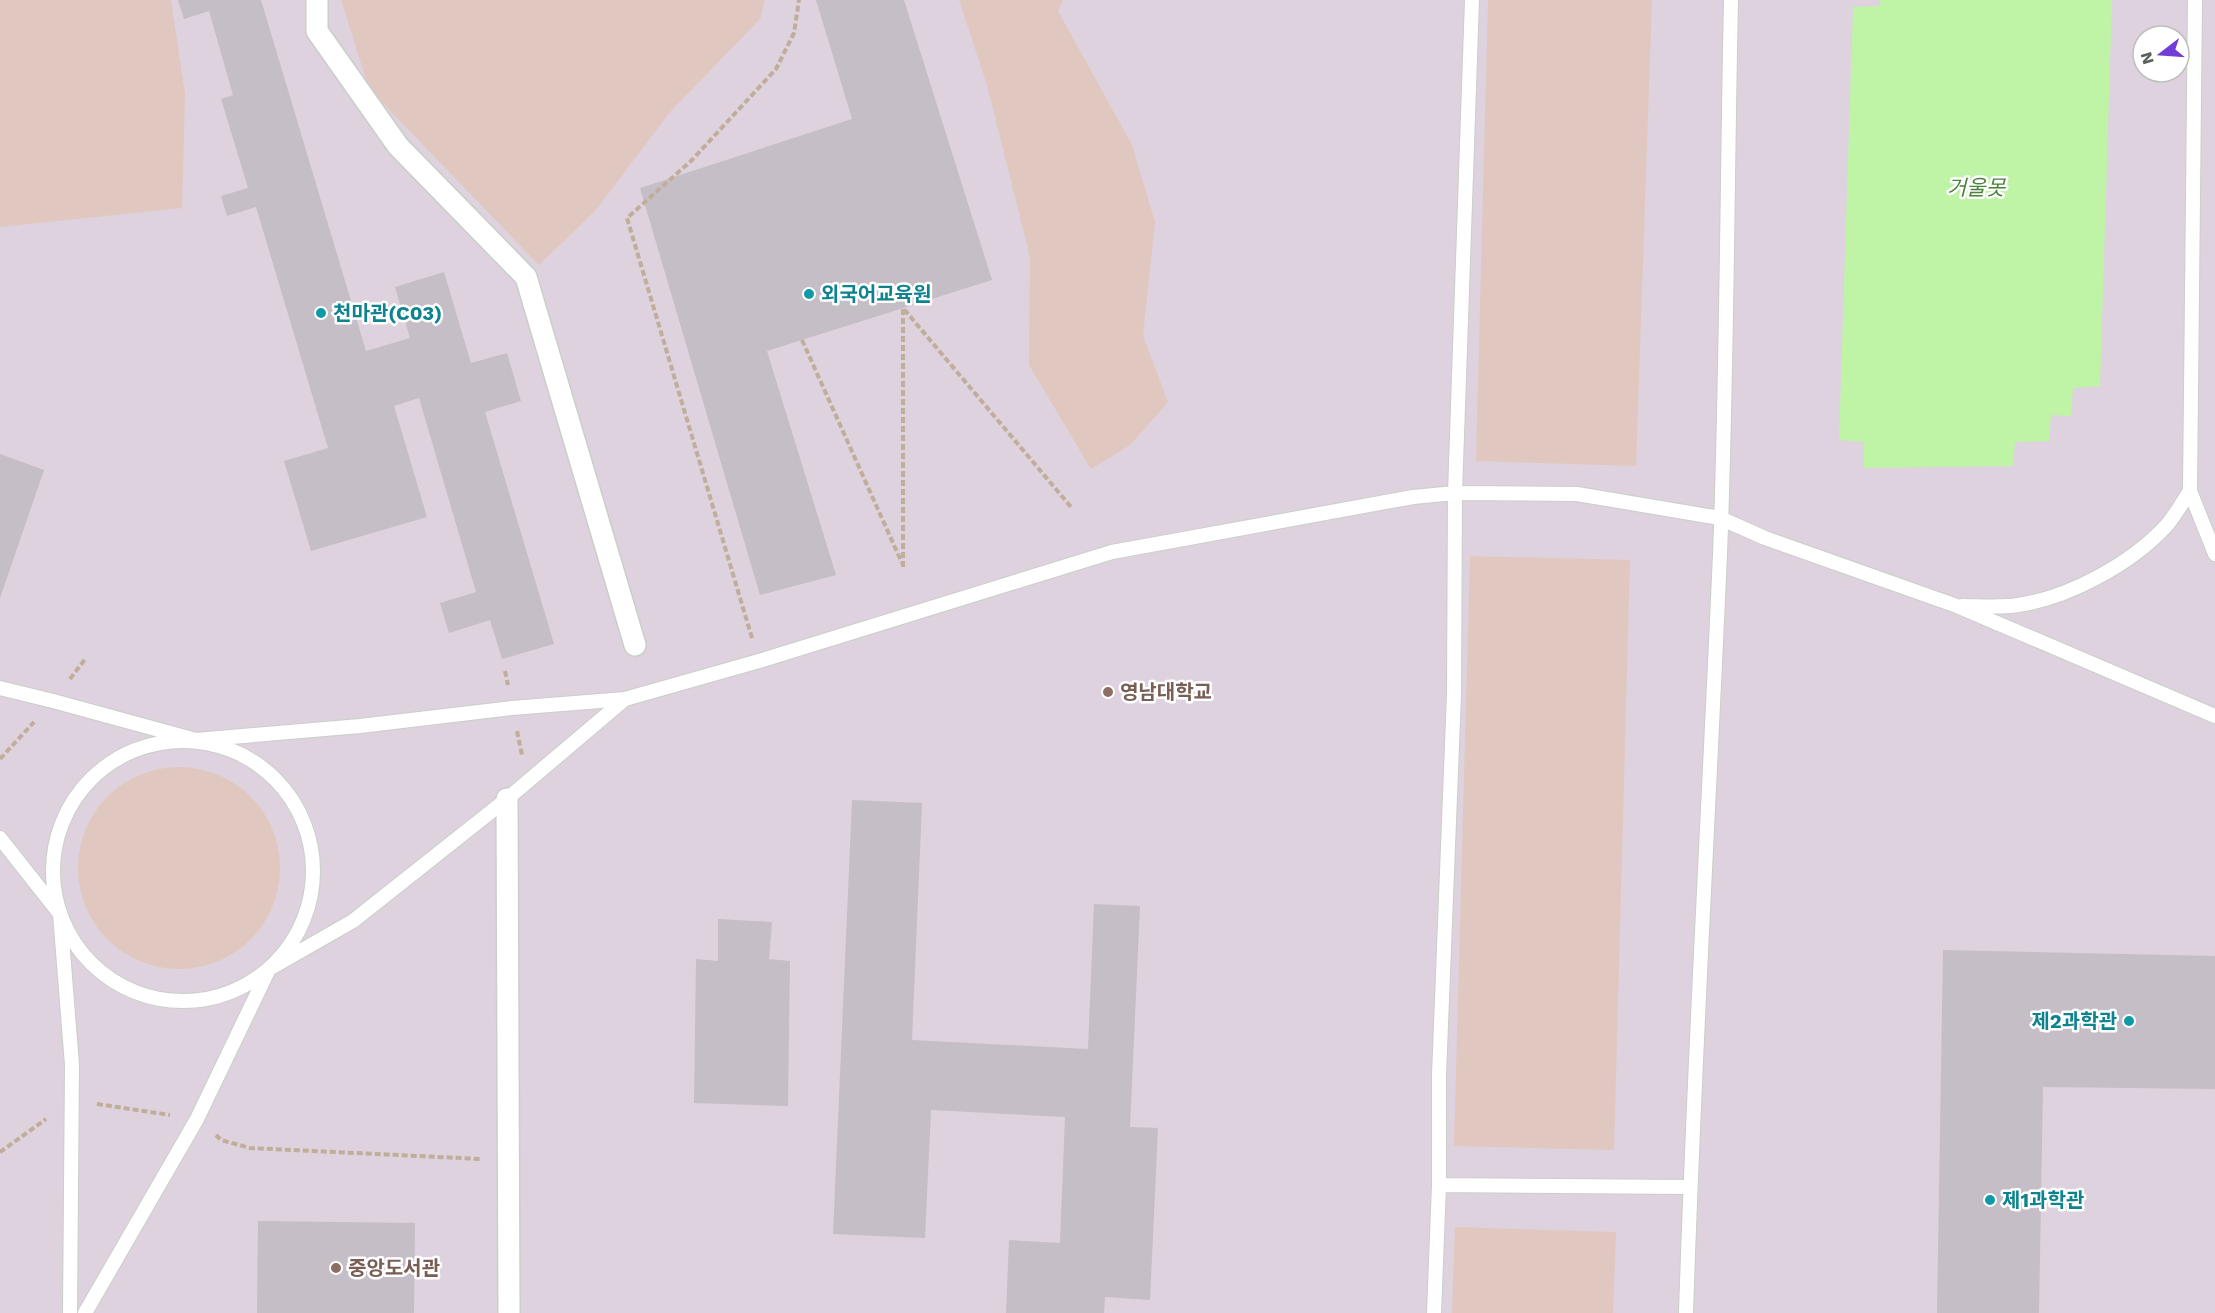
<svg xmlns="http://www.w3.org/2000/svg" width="2215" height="1313" font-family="'Work Sans','Noto Sans KR',sans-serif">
<rect width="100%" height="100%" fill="#ebe1ea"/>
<path fill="#ddd2dd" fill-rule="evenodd" d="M0,0H2215V1313H0ZM2143,36H2179V72H2143Z"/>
<path fill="#e0c8c0" d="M0,0H171L185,94L182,208L0,227Z
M341,0H764L761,18L670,112L596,210L539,265L369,89Z
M959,0H1063L1058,11L1132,145L1155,222L1143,336L1168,402L1130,445L1091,469L1029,365L1030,257L987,85Z
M1488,0H1652L1636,466L1476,461Z
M1470,556L1630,560L1614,1150L1454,1146Z
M78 868a101 101 0 1 1 202 0a101 101 0 1 1-202 0Z
M1455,1227L1616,1232L1613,1313H1452Z"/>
<path fill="#bff4a7" d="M1880,0H2112L2100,386L2073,388L2071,416L2051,415L2049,441L2015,442L2013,466L1864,468V442L1839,440L1853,7L1879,6Z"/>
<path fill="#c5bec6" d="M178,0H261L366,351L410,338L395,287L444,272L471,363L507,353L521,401L485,412L554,644L502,659L490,620L449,633L440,603L476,592L419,398L394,406L427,517L311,551L284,461L328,448L256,207L227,216L221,196L248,188L221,99L233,95L209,11L184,19Z
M816,0H904L992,280L767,351L836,575L760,595L640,188L852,119Z
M0,454L44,470L0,598Z
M852,800L922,803L912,1040L1088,1049L1094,904L1140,906L1130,1127L1158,1128L1150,1300L1105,1297L1104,1313H1006L1009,1240L1060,1243L1065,1117L931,1110L925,1238L833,1234Z
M718,919L772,922L769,959L790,961L788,1106L694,1103L696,959L718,961Z
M1943,950L2215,956V1089L2043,1087L2039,1313H1937Z
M258,1221L415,1223L414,1313H257Z"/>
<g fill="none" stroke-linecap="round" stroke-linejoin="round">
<defs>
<path id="service" d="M2190,491L2215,554
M1962,606C1980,606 2000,608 2018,605C2068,598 2131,564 2166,526C2175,516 2182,503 2190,491L2195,0
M0,688L53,701L196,740L360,726L512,708L625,699L759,661L1112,552L1413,497L1455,493L1577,494L1720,518L1765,538L1957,606L2215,716
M53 871a130 130 0 1 1 260 0a130 130 0 1 1-260 0Z
M0,838L60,914L72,1065L70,1313
M1439,1185L1690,1187
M85,1313L197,1119L269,969L353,921L507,799L625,699
M1434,1313L1439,1185V1075L1454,694L1455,493L1472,0
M1686,1313C1694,1060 1709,807 1720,554C1727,370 1727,185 1731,0"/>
<path id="pedestrian" d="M317,0V31L398,146L526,277L635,645
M507,799L509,1313"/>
</defs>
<use href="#service" stroke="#cacfca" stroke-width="16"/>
<use href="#pedestrian" stroke="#cacfca" stroke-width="24"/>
<path stroke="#c0ae9a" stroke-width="4" stroke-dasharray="6 3" stroke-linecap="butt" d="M802,340L902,563
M903,567V308L1071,507
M752,638L627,218L692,160L776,69L794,33L799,0
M505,671L508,685
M70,679L86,658
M517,731L522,755
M0,759L34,722
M97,1104L170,1115
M216,1135L221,1140L250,1148L481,1159
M0,1152L46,1119"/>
<use href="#service" stroke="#fff" stroke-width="14"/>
<use href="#pedestrian" stroke="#fff" stroke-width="21"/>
</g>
<g fill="#0f9aa8" stroke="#fff" stroke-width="2">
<circle cx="809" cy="294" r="6"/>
<circle cx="321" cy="313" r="6"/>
<circle cx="2129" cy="1021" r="6"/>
<circle cx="1990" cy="1200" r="6"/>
</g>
<g fill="#8d6e63" stroke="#fff" stroke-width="2">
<circle cx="1108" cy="692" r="6"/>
<circle cx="336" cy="1268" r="6"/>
</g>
<g text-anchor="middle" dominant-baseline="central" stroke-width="5" stroke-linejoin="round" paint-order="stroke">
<g font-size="20" font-weight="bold" fill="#0d838f" stroke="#fff" text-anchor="start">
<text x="821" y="294">외국어교육원</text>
<text x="333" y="313">천마관(C03)</text>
<text x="2117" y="1021" text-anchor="end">제2과학관</text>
<text x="2002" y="1200">제1과학관</text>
</g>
<g font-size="20" font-weight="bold" fill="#785e54" stroke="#fff" text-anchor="start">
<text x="1120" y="692">영남대학교</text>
<text x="348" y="1268">중앙도서관</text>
</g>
<g font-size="21" font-style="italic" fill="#4c833c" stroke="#fff">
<text x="1976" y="187">거울못</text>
</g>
</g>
<g transform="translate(2161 54) rotate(253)"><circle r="28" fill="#ffffff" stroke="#bdbfbd" stroke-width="1.5"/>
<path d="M0-4.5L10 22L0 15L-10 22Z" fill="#703ed4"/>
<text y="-9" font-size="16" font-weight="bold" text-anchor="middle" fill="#5b605a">N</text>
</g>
</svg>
